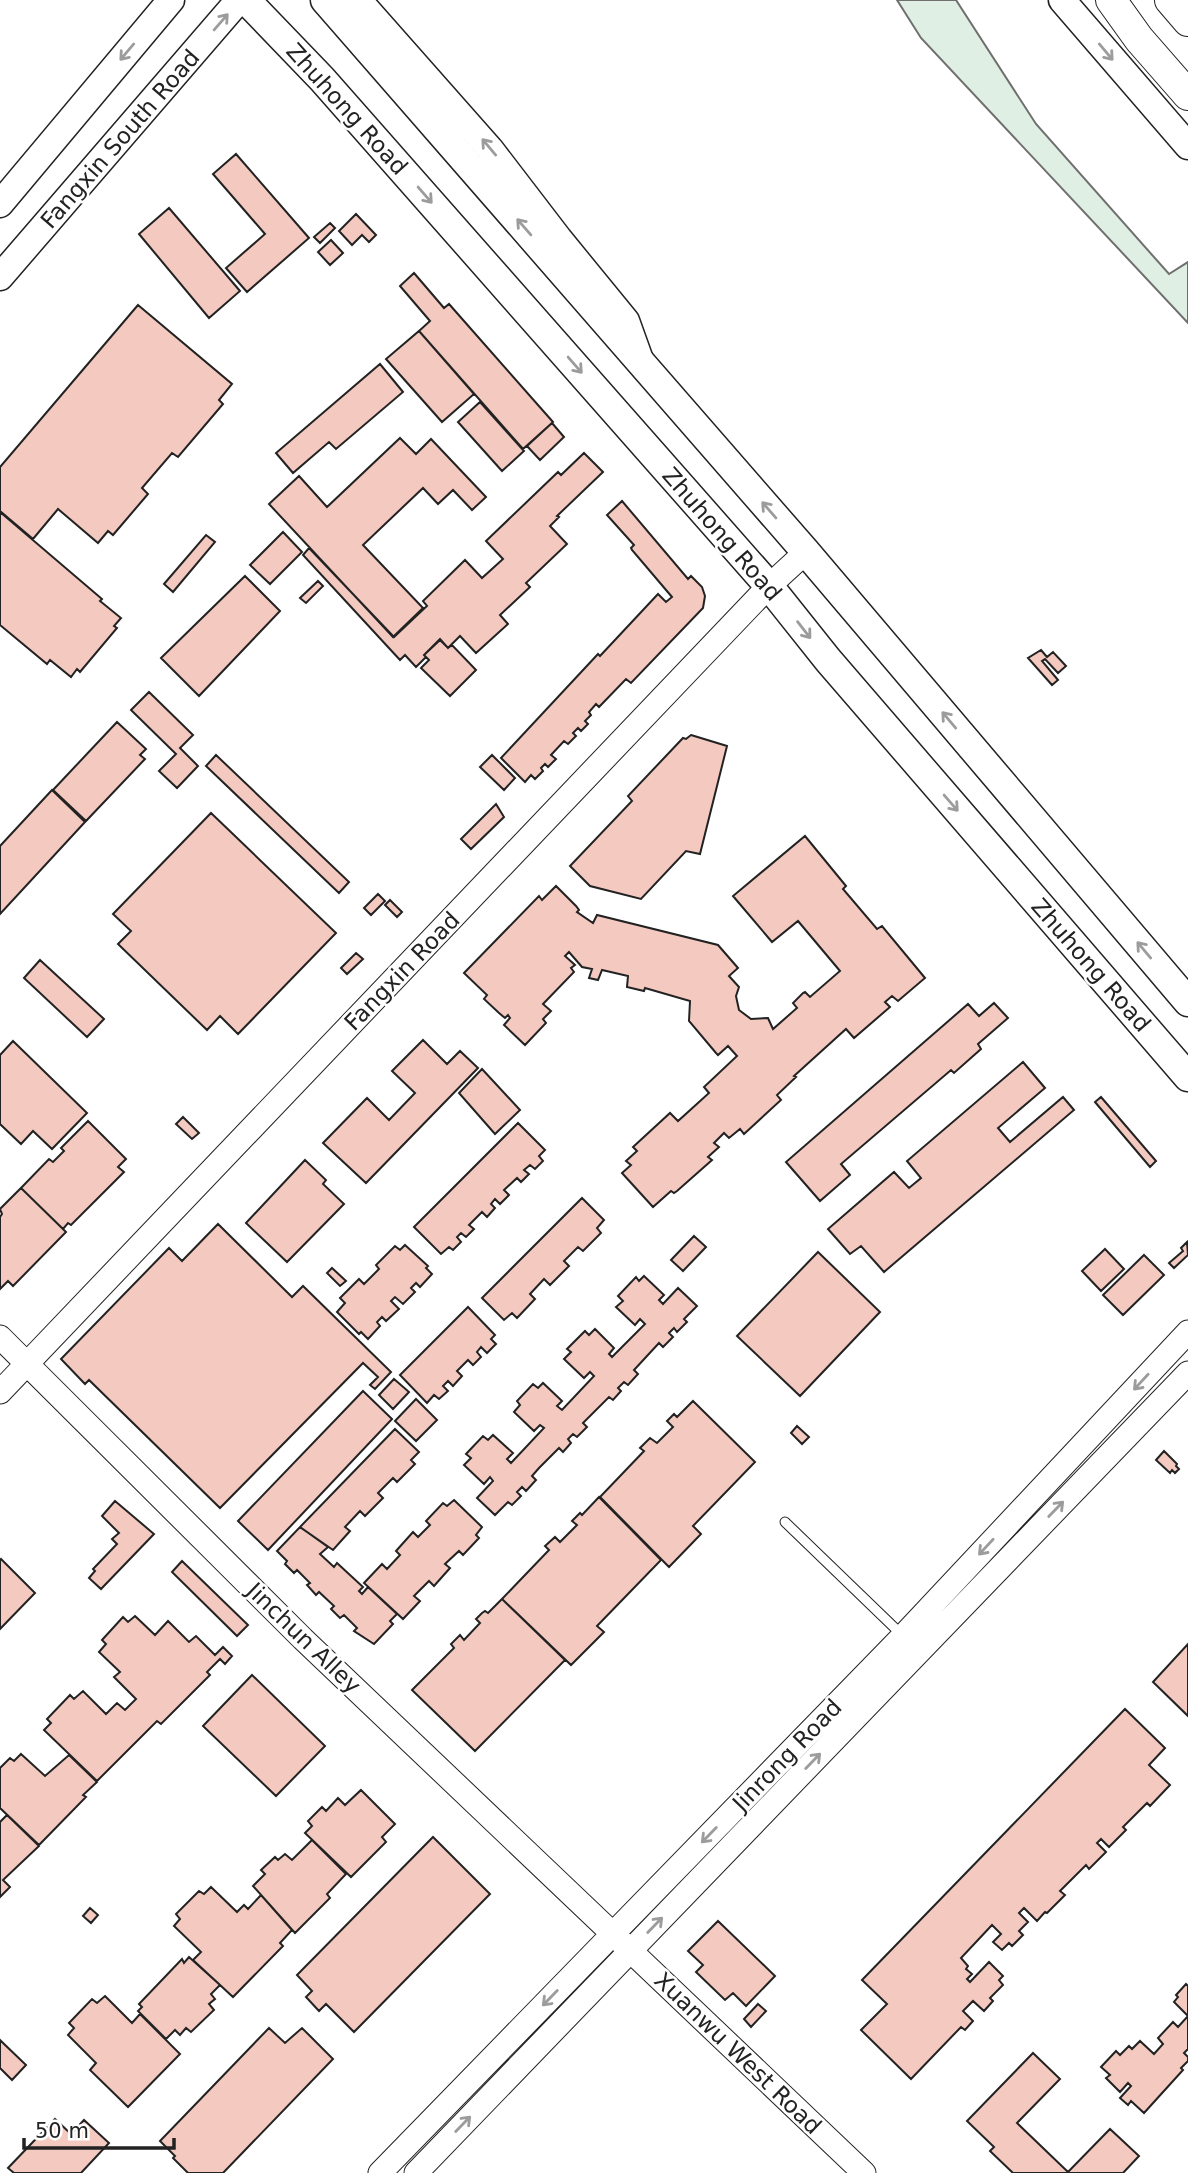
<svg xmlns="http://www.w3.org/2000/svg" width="1188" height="2173" font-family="'DejaVu Sans',sans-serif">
<rect width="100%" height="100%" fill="#fff"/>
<path fill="#e0efe3" stroke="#6f6f6f" stroke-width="2" d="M897,0H956L1036,124L1169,274L1188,262V323L921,38Z"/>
<path fill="#f3c9c0" stroke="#222" stroke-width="2" d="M236,154L309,238L247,292L226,268L265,234L213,174Z
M169,208L240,291L209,318L139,234Z
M356,214L376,235L369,242L362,235L352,245L339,231Z
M330,223L335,228L320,243L314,237Z
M331,240L343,253L330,265L318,252Z
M414,273L444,308L449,304L553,422L523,449L419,331L430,321L400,286Z
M138,305L232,384L219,400L223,404L178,457L172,453L142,488L148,494L113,535L108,531L98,543L58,509L33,539L0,511V467Z
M419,331L474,394L442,422L386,359Z
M380,364L403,392L336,449L329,442L293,473L276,453Z
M480,402L524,451L502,471L458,422Z
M552,423L564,437L540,460L527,446Z
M400,438L416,454L431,439L486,497L472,510L453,490L438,504L423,488L363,545L423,608L393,637L269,504L299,476L327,507Z
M584,453L603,472L557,516L559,517L550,526L567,544L526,583L530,587L500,615L508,624L476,653L460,636L448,648L440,639L424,655L426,657L416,667L405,655L400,660L303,555L309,548L394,637L427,606L423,601L465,560L482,578L503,559L486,541L558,472L561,475Z
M622,501L688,579L691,576L702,587L705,596L703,608L631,683L626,679L599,707L596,704L589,712L591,715L585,721L588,724L581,731L578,728L573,733L576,736L568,744L564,741L551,755L556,759L548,767L545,764L541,768L543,771L535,779L531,775L525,782L501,758L598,654L600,656L658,594L666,602L672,597L632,550L631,548L634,545L607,515Z
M0,512L102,599L100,601L121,618L114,626L117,628L80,672L77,669L71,677L50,660L47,664L0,625Z
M283,532L302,552L270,584L250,565Z
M206,535L215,542L173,592L164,584Z
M245,576L280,611L199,696L161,658Z
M318,581L323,586L306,603L300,598Z
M440,640L448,648L452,645L476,670L450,696L421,668L429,660L424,655Z
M1041,650L1047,657L1053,652L1066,666L1058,673L1045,659L1042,661L1058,680L1052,685L1028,658Z
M149,692L193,735L180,748L198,766L177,788L159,771L176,754L131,710Z
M117,722L146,749L140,755L145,759L86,821L53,790Z
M691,735L727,746L700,854L686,851L641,899L590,886L570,866L632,801L628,796L683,738L686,739Z
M216,755L349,882L339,893L206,766Z
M492,755L515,778L504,790L480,767Z
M52,790L85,822L0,914V846Z
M496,804L504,817L471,849L461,839Z
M211,813L336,933L238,1034L220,1016L207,1030L118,944L131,931L113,914Z
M805,836L846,886L843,889L877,929L882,926L925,978L898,1001L892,996L885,1002L890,1007L854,1038L846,1029L794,1076L796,1077L777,1095L781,1100L744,1134L740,1129L729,1138L724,1133L714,1143L719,1147L708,1157L712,1160L677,1191L674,1193L671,1191L653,1207L622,1173L631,1165L626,1161L637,1151L633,1147L670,1113L678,1121L709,1093L704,1087L737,1056L728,1046L718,1055L716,1053L689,1021L690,1001L645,988L644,991L627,987L628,976L602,970L598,980L589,978L592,969L582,967L569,952L565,956L575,965L571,968L574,972L543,1004L551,1011L543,1019L546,1023L525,1045L504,1025L510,1018L508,1015L505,1018L499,1013L484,999L487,995L464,973L539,896L542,900L556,886L576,906L579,910L577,912L593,923L597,915L718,945L738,968L729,976L739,987L736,996L739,1010L751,1019L768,1018L773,1029L797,1008L793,1003L803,993L805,992L810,997L840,971L798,921L772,942L733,896Z
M378,894L385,901L371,915L364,908Z
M390,900L402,912L397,917L385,905Z
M356,953L363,959L347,974L341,968Z
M40,960L104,1019L87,1037L24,978Z
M994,1003L1008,1018L978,1044L981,1049L954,1073L951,1070L841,1164L850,1175L820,1201L786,1162L968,1004L979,1016Z
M423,1040L447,1064L460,1051L478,1068L366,1183L323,1143L367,1098L389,1120L415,1093L392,1071Z
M13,1041L87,1113L52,1149L33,1131L21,1144L0,1124V1055Z
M1023,1062L1045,1088L998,1128L1010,1142L1063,1097L1074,1110L884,1272L861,1246L850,1254L828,1229L894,1172L909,1188L921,1178L907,1161Z
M482,1069L520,1110L495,1134L459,1093Z
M1101,1097L1156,1161L1150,1167L1095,1102Z
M183,1117L199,1133L192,1139L176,1124Z
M88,1121L126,1159L118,1167L124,1172L71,1225L68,1223L63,1229L21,1188L49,1159L53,1162L64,1151L61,1148Z
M518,1123L545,1150L539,1156L543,1161L535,1169L530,1165L524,1170L529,1174L521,1182L517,1178L504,1190L509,1195L500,1204L495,1199L491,1204L495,1208L487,1217L482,1212L469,1225L474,1229L466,1237L461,1233L457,1237L461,1242L453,1250L449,1247L441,1254L414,1227Z
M305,1160L326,1180L323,1184L344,1204L287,1262L246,1223Z
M21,1188L66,1232L13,1286L8,1281L0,1289V1217L2,1214L0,1209Z
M582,1198L604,1220L597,1228L601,1233L583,1251L578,1247L564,1261L569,1266L550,1285L544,1279L530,1294L535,1299L517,1318L512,1313L504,1320L482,1298Z
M218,1224L292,1297L303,1286L391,1372L375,1389L370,1385L378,1377L363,1363L220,1508L89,1380L85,1384L61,1359L169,1248L182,1261Z
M694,1236L706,1247L683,1271L671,1260Z
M1187,1242L1188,1255L1174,1268L1169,1263L1183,1251L1181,1248Z
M405,1245L428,1266L426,1268L432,1274L420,1287L416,1283L411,1288L415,1292L403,1304L395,1297L391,1301L399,1309L386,1321L382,1317L377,1322L380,1326L368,1339L361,1332L359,1334L337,1312L345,1303L340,1298L359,1279L364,1284L379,1269L376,1265L395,1246L400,1250Z
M1105,1249L1124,1269L1101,1291L1082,1271Z
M818,1252L880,1312L800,1396L737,1336Z
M1144,1255L1164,1275L1123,1315L1103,1295Z
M332,1268L346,1281L340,1286L327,1273Z
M644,1276L664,1295L659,1300L663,1304L678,1288L697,1306L684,1319L687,1322L677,1332L674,1328L669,1333L673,1337L663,1347L659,1343L634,1370L638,1374L628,1385L624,1382L618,1388L621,1391L613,1400L609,1397L583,1423L587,1427L577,1437L573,1434L568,1439L571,1443L563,1452L559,1448L539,1468L532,1476L536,1480L526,1491L522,1487L517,1492L521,1496L512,1505L508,1502L495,1515L477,1498L493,1481L490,1477L484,1484L464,1465L471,1458L466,1454L483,1436L488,1440L493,1435L513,1453L507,1459L511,1463L544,1428L540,1425L534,1431L514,1412L520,1405L517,1401L533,1384L538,1388L543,1383L562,1401L557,1406L562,1410L594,1376L590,1372L584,1378L564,1359L571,1352L567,1349L585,1331L589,1335L595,1329L614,1348L609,1354L612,1357L645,1324L640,1319L635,1325L616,1307L623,1301L618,1296L636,1277L639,1281Z
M468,1307L495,1335L491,1339L496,1344L487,1353L481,1347L477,1352L481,1357L473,1365L468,1360L457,1371L462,1376L453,1386L448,1381L443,1386L448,1391L439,1399L434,1395L427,1403L400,1375Z
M394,1379L409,1392L393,1409L379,1395Z
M363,1391L392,1419L268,1550L238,1521Z
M416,1399L437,1420L416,1441L395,1421Z
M693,1401L755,1462L693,1526L701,1534L669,1567L600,1497L644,1451L640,1448L650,1438L657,1443L673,1427L667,1421L674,1414L677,1417Z
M797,1426L809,1437L802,1444L791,1433Z
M395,1429L419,1452L411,1460L415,1464L397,1482L393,1478L378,1493L383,1498L365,1516L360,1511L345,1527L350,1531L333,1550L300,1527Z
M1164,1451L1177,1464L1176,1466L1179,1469L1175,1473L1172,1470L1170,1473L1156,1460Z
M599,1497L661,1560L597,1626L604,1632L571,1665L502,1599L549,1550L545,1546L555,1537L560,1542L577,1525L572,1521L580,1513L582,1515Z
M454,1500L482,1527L476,1535L479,1538L463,1555L459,1551L445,1564L450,1568L434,1586L429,1581L414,1596L420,1601L403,1619L364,1583L382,1564L387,1569L400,1555L396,1551L413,1532L418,1537L430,1525L426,1521L443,1503L447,1506Z
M115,1501L154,1534L101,1589L89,1578L95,1571L93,1569L117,1544L112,1539L119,1533L102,1516Z
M300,1527L328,1547L320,1554L334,1567L337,1563L363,1587L359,1591L362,1594L368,1587L397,1614L390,1621L393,1624L374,1644L354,1631L357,1628L344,1615L340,1618L331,1609L334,1606L319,1592L316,1595L307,1585L310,1583L297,1570L294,1573L285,1564L287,1561L277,1551Z
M1,1559L35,1593L0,1629V1560Z
M182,1561L248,1625L237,1636L172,1572Z
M502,1599L565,1660L475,1751L412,1690L454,1648L451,1644L460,1635L464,1640L480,1623L476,1619L482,1613L485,1611L488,1613Z
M135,1616L155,1635L168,1621L189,1642L196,1636L215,1655L223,1647L232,1656L225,1664L220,1659L207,1672L210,1675L161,1724L157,1721L97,1781L44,1730L51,1723L47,1719L70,1695L74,1699L83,1691L106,1714L117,1703L125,1710L136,1699L114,1677L120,1672L99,1652L106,1644L102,1640L123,1617L128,1622Z
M1188,1644V1716L1153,1682Z
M252,1675L325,1746L276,1796L203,1726Z
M1125,1709L1165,1748L1149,1765L1170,1785L1150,1806L1147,1803L1123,1827L1126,1830L1109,1847L1101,1839L1097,1843L1106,1852L1089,1869L1086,1865L1060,1891L1065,1895L1047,1913L1045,1912L1037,1921L1024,1908L1019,1913L1028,1922L1019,1931L1023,1935L1012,1946L1009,1943L1002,1950L993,1942L1001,1934L992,1925L961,1958L968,1966L966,1969L972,1974L967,1979L970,1982L989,1962L1003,1976L999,1980L1003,1985L990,1998L993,2001L984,2011L973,2001L963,2011L973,2021L965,2030L961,2027L911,2079L861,2030L887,2004L862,1980Z
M21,1754L45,1776L69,1755L97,1782L83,1795L86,1797L39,1845L0,1808V1768L10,1758L14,1761Z
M361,1790L395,1824L382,1837L386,1842L351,1877L305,1833L312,1826L308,1821L322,1807L326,1811L338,1798L345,1805Z
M7,1815L39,1846L3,1880L10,1887L0,1897V1822Z
M433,1837L490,1894L354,2032L326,2004L319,2011L306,1997L312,1991L297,1975Z
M312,1840L346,1874L327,1894L330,1898L295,1933L253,1886L265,1874L261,1870L275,1857L278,1860L285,1854L292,1860Z
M211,1887L237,1912L244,1905L248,1909L261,1895L292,1930L280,1943L283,1946L233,1997L193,1960L201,1952L174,1926L180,1919L176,1914L199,1891L204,1894Z
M90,1908L98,1915L91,1923L83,1916Z
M718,1921L775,1976L746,2006L733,1993L725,2000L696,1972L703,1965L688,1951Z
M189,1957L220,1985L211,1994L215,1999L209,2004L214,2010L191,2032L186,2028L180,2035L175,2030L166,2039L138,2011L142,2007L139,2004L182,1959L184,1963Z
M1186,1984L1188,1986V2016L1174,2002L1178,1997L1176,1995Z
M105,1996L132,2023L140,2014L180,2054L128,2107L90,2070L96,2063L68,2035L74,2028L69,2023L92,1999L97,2003Z
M758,2004L766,2011L751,2027L744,2019Z
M1188,2016V2049L1184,2053L1188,2057V2061L1181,2068L1183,2070L1144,2113L1131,2101L1128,2105L1120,2098L1131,2086L1128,2083L1120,2092L1106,2078L1110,2075L1101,2067L1116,2051L1120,2055L1129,2046L1132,2049L1140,2041L1154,2054L1163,2044L1158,2038L1173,2022L1178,2027Z
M269,2028L285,2043L302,2028L333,2059L223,2173H188L173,2158L175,2156L160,2141Z
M0,2040L26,2065L12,2080L0,2068Z
M1033,2053L1060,2079L1017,2123L1068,2172L1110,2129L1139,2156L1123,2173H1013L990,2151L994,2147L967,2121Z
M55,2119L71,2134L84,2120L109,2143L81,2173H14L8,2168Z"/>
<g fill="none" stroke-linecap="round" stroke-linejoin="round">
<defs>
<path id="service" d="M785,1522L901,1634"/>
<path id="tertiary" d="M0,1337L303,1639L864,2173
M0,1392L769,586L806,552
M380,2173L903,1636L1188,1332
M416,2173L1188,1373"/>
<path id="secondary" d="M356,0L360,2L490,149L559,239L626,321L640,360
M1062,0L1188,146
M0,204L171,0
M0,277L239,0"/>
<path id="primary" d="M246,0L322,79L769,586L828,660L1188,1077
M325,0L806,552L1188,1002"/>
<path id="trunk" d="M1111,0L1139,39L1188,95
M1170,0L1188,21"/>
</defs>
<use href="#service" stroke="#222" stroke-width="11"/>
<use href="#tertiary" stroke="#222" stroke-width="25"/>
<use href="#secondary" stroke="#222" stroke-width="29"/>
<use href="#primary" stroke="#222" stroke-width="31"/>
<use href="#trunk" stroke="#222" stroke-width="32"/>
<use href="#service" stroke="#fff" stroke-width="9"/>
<use href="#tertiary" stroke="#fff" stroke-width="23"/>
<use href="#secondary" stroke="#fff" stroke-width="26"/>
<use href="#primary" stroke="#fff" stroke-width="28"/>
<use href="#trunk" stroke="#fff" stroke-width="30"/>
</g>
<defs><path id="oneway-shaft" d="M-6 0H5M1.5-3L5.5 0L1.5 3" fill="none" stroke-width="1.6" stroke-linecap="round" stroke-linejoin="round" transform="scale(1.75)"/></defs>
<g stroke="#9c9c9c">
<use href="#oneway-shaft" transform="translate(221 22) rotate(-49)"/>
<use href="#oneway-shaft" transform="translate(127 52) rotate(130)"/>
<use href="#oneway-shaft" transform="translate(1106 52) rotate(50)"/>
<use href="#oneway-shaft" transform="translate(489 147) rotate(-130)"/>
<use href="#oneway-shaft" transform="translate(425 195) rotate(49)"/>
<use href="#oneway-shaft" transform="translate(524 227) rotate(-131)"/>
<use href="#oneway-shaft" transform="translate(575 365) rotate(49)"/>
<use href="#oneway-shaft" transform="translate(769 510) rotate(-131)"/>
<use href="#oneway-shaft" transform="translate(804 630) rotate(52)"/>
<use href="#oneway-shaft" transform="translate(949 720) rotate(-130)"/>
<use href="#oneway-shaft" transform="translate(951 803) rotate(49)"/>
<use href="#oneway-shaft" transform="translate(1144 950) rotate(-130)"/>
<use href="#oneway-shaft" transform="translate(1141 1382) rotate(133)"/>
<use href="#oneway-shaft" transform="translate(1056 1509) rotate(-46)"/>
<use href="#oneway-shaft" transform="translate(986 1547) rotate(133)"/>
<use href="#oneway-shaft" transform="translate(813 1761) rotate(-46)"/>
<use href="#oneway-shaft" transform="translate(709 1835) rotate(134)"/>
<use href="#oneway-shaft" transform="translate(655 1925) rotate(-46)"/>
<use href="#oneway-shaft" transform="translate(550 1998) rotate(134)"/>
<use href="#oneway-shaft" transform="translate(463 2124) rotate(-46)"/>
</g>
<g text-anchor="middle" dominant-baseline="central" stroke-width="5" stroke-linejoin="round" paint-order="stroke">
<g font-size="23" fill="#222" stroke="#fff">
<text transform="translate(347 109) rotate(48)">Zhuhong Road</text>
<text transform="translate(120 139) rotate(-49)">Fangxin South Road</text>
<text transform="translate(722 534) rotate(49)">Zhuhong Road</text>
<text transform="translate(1091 965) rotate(49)">Zhuhong Road</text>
<text transform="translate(402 971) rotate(-46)">Fangxin Road</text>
<text transform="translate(304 1638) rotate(44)">Jinchun Alley</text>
<text transform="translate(787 1755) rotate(-46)">Jinrong Road</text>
<text transform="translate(738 2053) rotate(44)">Xuanwu West Road</text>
</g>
</g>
<path d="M24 2138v10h150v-10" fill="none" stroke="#222222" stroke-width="3.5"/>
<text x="35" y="2138" font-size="21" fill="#222222" stroke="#ffffff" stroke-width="5" paint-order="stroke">50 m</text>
</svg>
